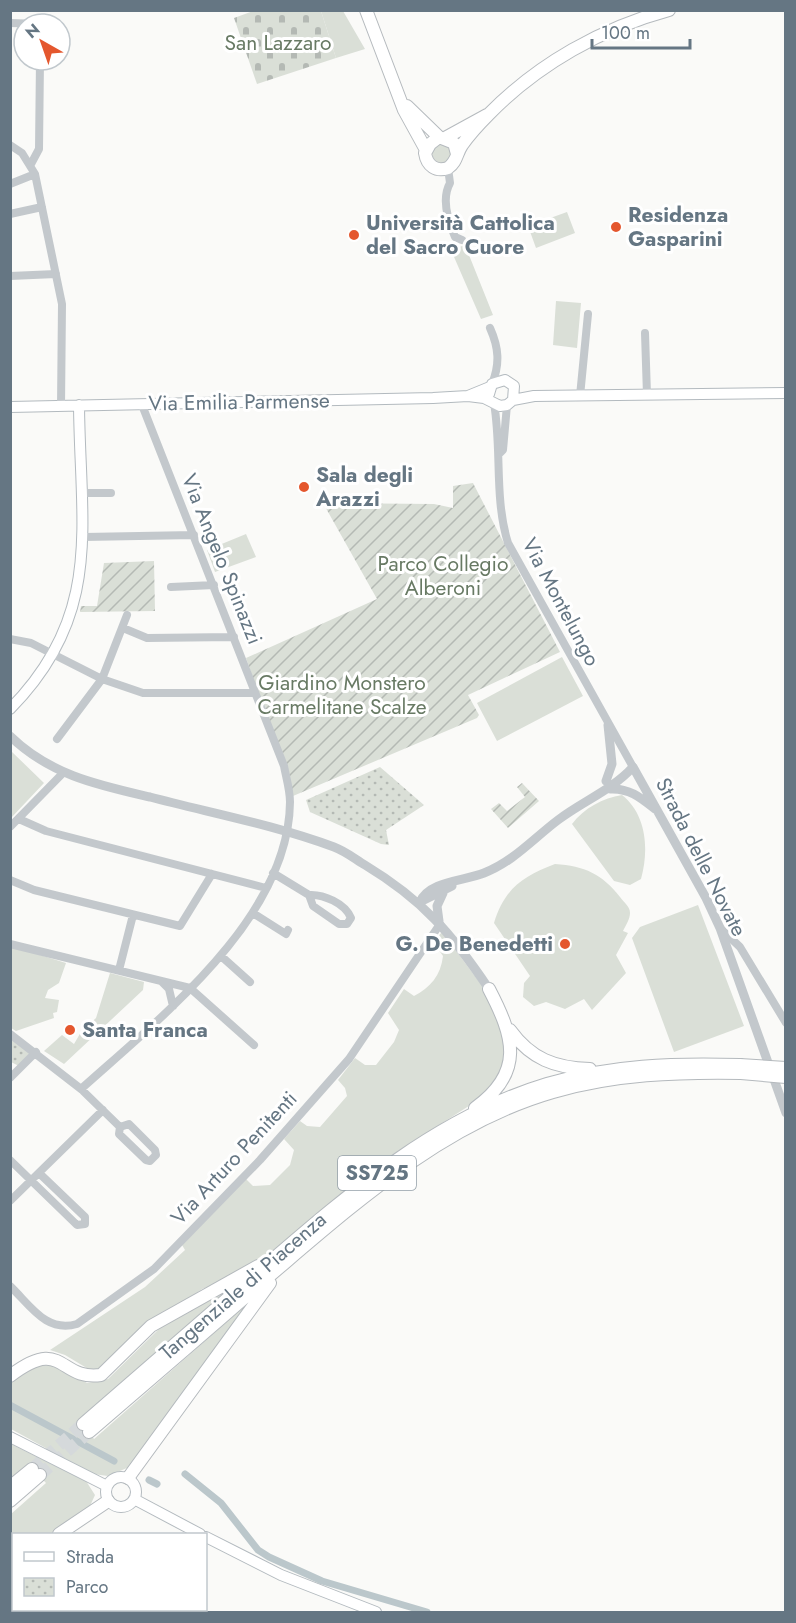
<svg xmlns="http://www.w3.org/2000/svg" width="796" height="1623" font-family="Jost,sans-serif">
<defs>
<pattern id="cemetery-stones" width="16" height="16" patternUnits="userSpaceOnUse" patternTransform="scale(1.5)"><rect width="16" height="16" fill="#dadfd7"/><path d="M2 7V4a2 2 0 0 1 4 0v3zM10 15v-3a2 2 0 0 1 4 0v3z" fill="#b4b9b4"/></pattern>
<pattern id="park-dots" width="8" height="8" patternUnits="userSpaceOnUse" patternTransform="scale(1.5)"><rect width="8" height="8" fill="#dadfd7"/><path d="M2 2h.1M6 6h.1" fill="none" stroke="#b4b9b4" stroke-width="1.8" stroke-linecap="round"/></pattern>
<pattern id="garden-furrows" width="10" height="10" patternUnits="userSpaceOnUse" patternTransform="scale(1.5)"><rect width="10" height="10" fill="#dadfd7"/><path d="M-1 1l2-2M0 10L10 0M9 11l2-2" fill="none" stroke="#b4b9b4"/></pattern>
</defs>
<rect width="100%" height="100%" fill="#fafaf8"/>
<path fill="#dadfd7" d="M321,11H343L365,49L336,58Z
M432 153a10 10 0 1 1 20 0a10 10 0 1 1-20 0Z
M567,212L575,233L536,248L528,226Z
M465,245L493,315L481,319L451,250Z
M556,301L581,303L577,348L553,345Z
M246,534L256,557L215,572L207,550Z
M562,657L583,696L497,741L477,703Z
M10,750L44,783L11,818H10Z
M622,795C647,815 649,850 641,879L630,885L614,881L572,824C584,808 603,798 622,795Z
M555,864C585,866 602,874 620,897C624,903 630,906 630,913C630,919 626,925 623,931L628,933L616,955L626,973L592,1010L584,999L565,1009L546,1002L534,1006L523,997L524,983L530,976L494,923C504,889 523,876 555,864Z
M698,905L744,1026L674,1052L632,938L640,927Z
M442,932L483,987L503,1032L505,1056L500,1073L489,1090L472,1104L381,1162L273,1251L239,1276L202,1289L151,1326L100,1376L65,1355L50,1350L145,1287L185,1250L182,1245L246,1179L253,1186L270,1185L290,1165L294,1150L284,1139L300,1121L307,1126L320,1127L347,1096L345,1088L338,1080L355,1058L365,1065H376L394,1042L399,1030L388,1013L404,989L414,996C430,988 441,975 443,956L433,942Z
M11,946L66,963L59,983L48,990L45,998L59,1000L57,1012L53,1013L54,1018L16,1031L11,1028Z
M110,973L144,982L143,990L64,1064L44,1051L62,1035L74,1044L81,1032L96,1018Z
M245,1280L81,1421L94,1439L256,1296L134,1465L108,1476L93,1474L11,1429L10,1383C45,1358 52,1361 87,1383L108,1379L163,1325Z
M11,1444L86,1481L95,1495L90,1506L51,1534H14L13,1558L11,1560V1514L46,1483L30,1466L11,1485Z"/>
<path fill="url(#cemetery-stones)" d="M256,10L321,11L336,58L257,84L234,18Z"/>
<path fill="url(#park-dots)" d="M380,767L424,805L386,830L389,845L381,844L310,812L306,800Z
M10,1037L30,1053L19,1066L11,1062Z"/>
<path fill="url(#garden-furrows)" d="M473,483L560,652L468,695L479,715L477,718L293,796L246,658L377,599L323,503L434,504L453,508V486Z
M154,561L155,611L80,612L81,606H97L104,563Z
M522,783L539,801L508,828L491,809L499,803L507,811L525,797L517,787Z"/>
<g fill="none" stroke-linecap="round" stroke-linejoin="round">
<path stroke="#bbc7cb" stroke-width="7" d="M10,1405L114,1461
M185,1474L221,1503L258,1550L269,1557L322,1581L427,1612
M149,1480L157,1484"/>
<path stroke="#d5d9db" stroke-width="12" stroke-dasharray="12 6" stroke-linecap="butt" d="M32,1469L83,1424
M40,1475L89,1432"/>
<defs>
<path id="secondary" d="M489,394L492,384L505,380L514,386L513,400
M468,396L484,398L500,406L507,405L513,400L534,396L786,393
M10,407L433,398L468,396L490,387
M10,709C104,614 80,525 79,405
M10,1437L107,1486
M106 1492a15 15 0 1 1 30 0a15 15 0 1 1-30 0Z
M134,1499L200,1534
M206,1537L281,1575L376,1612"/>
<path id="primary" d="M366,10L404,110L426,150
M407,106L439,137
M445,138L487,115
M457,154L454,143L439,137L430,144L425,153C427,166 436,172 448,168C457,162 456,154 462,145C469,135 480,123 489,114C538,64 602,28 669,10"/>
<path id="trunk" d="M510,1030C531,1059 555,1068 590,1069
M475,1108C525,1072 514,1037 489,989
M10,1376C64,1335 58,1381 101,1375L151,1326L258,1266
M83,1424C141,1374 199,1323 257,1273C344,1198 434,1118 547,1084C610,1065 674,1063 740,1065
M89,1432C148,1381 208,1330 267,1278C353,1205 442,1124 553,1092C615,1074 677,1072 741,1073
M128,1478L270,1283
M10,1487L32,1469
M10,1501L40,1475
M59,1534L108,1501
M10,1565L14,1563"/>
</defs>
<use href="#secondary" stroke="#b3babf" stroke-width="12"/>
<use href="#primary" stroke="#b5babe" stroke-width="14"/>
<use href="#trunk" stroke="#b4b9bd" stroke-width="14"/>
<path stroke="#c3c8cc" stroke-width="8" d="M10,23L41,24
M10,145L22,153L35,174L62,304L61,406
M31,164L39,149L40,60
M448,168L450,183C441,199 448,221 455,237L462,240
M10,184L35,174
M10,214L42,207
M10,276L56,274
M490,328C499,348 500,364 492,384
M645,333L647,395
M580,396L588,314
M494,403C502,450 494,498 508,543L633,767
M500,453L503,450L507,405
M82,493H111
M84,537L194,535
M171,587L214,585
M123,628L147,638L234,637
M10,639L31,643L102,679L143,693H255
M57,739L102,679L127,615
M19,819L46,831L266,888
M10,827L63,773
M273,873L309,895L313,906L339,924H347L351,918C345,903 323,894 309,895
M10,880L34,890L180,926L212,874
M253,913L286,934L288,930
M721,929L740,947L786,1023
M10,944L190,988L254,1045
M221,956L250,982
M119,970L133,915
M162,982L169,989L173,1006
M10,1034L81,1089L120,1127L119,1134L146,1160L150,1161L156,1155L155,1150L129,1124L120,1127
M10,1078L36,1052
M81,1089C160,1018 289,918 290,802C290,790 286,777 284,766L142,405
M10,1160L77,1225L85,1224V1217L39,1173
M10,1201L103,1110
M10,1286C31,1306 46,1333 77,1324L154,1269L260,1160L349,1059L440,924"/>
<path stroke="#c3c8cc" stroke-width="9" d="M10,736C50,775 98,785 150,797C211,813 275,825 334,847C345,851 355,859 365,865C423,900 452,934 489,989
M633,767L706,898L720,928L786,1113
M606,781L612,764L608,725
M610,789C629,788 640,797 655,809
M420,902C429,881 464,881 484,873C513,862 534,838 558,820C583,801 612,790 633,767
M420,902L452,886
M439,921L437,906L443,893"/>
<use href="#secondary" stroke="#fff" stroke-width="10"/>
<use href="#primary" stroke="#fff" stroke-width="12"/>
<use href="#trunk" stroke="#fff" stroke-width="12"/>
<defs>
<path id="trunk-bridge" d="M740,1065L786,1068
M741,1073L786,1077"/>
</defs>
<use href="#trunk-bridge" stroke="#b4b9bd" stroke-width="14" stroke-linecap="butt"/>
<use href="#trunk-bridge" stroke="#fff" stroke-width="12"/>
</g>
<g fill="#e4572e" stroke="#fff" stroke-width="2">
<circle cx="616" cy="227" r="6"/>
<circle cx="354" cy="235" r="6"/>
<circle cx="304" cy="487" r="6"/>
<circle cx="565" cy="944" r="6"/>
<circle cx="70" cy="1030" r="6"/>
</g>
<g text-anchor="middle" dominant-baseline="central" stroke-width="6" stroke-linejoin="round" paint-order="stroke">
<rect fill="#fff" stroke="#939fa8" stroke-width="1.5" x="338" y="1156" width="78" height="34" rx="4.5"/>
<g font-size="20" font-weight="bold" fill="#657683">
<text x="377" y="1173">SS725</text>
</g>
<g font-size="21" fill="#687a64" stroke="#fff">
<text x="278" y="43">San Lazzaro</text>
<text x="443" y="564">Parco Collegio<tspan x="443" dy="24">Alberoni</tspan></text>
<text x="342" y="683">Giardino Monstero<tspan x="342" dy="24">Carmelitane Scalze</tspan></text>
</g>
<g font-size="21" font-weight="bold" fill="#657683" stroke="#fff" text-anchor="start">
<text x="628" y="215">Residenza<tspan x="628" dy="24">Gasparini</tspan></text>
<text x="366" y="223">Università Cattolica<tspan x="366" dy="24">del Sacro Cuore</tspan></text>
<text x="316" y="475">Sala degli<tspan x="316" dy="24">Arazzi</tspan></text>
<text x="553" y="944" text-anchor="end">G. De Benedetti</text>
<text x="82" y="1030">Santa Franca</text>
</g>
<g font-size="21" fill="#657683" stroke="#fff">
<text transform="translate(239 402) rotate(-1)">Via Emilia Parmense</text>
<text transform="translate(222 559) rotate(68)">Via Angelo Spinazzi</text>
<text transform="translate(561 602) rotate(62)">Via Montelungo</text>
<text transform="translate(701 857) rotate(63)">Strada delle Novate</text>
<text transform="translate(234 1158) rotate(-47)">Via Arturo Penitenti</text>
<text transform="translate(243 1286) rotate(-41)">Tangenziale di Piacenza</text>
</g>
</g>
<rect width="796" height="1623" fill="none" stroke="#657683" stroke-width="24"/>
<rect x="12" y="1533" width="195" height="78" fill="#ffffff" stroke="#c1c8cd" stroke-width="1.5"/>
<rect x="24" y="1552" width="30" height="9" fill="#ffffff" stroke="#c1c8cd" stroke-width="1.5"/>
<text x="66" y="1563" font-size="18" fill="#657683">Strada</text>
<rect x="24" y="1578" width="30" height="18" fill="url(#park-dots)" stroke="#c1c8cd" stroke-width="1.5"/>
<text x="66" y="1593" font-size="18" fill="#657683">Parco</text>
<g transform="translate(42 42) rotate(320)"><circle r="28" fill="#ffffff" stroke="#c1c8cd" stroke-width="1.5"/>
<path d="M0-4.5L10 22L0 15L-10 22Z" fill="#e4572e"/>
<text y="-9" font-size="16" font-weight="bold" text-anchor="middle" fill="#657683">N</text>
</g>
<path d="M592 39v9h98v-9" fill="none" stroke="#657683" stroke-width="3"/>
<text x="601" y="39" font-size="18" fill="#657683" stroke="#ffffff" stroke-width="4.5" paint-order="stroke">100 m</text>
</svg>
